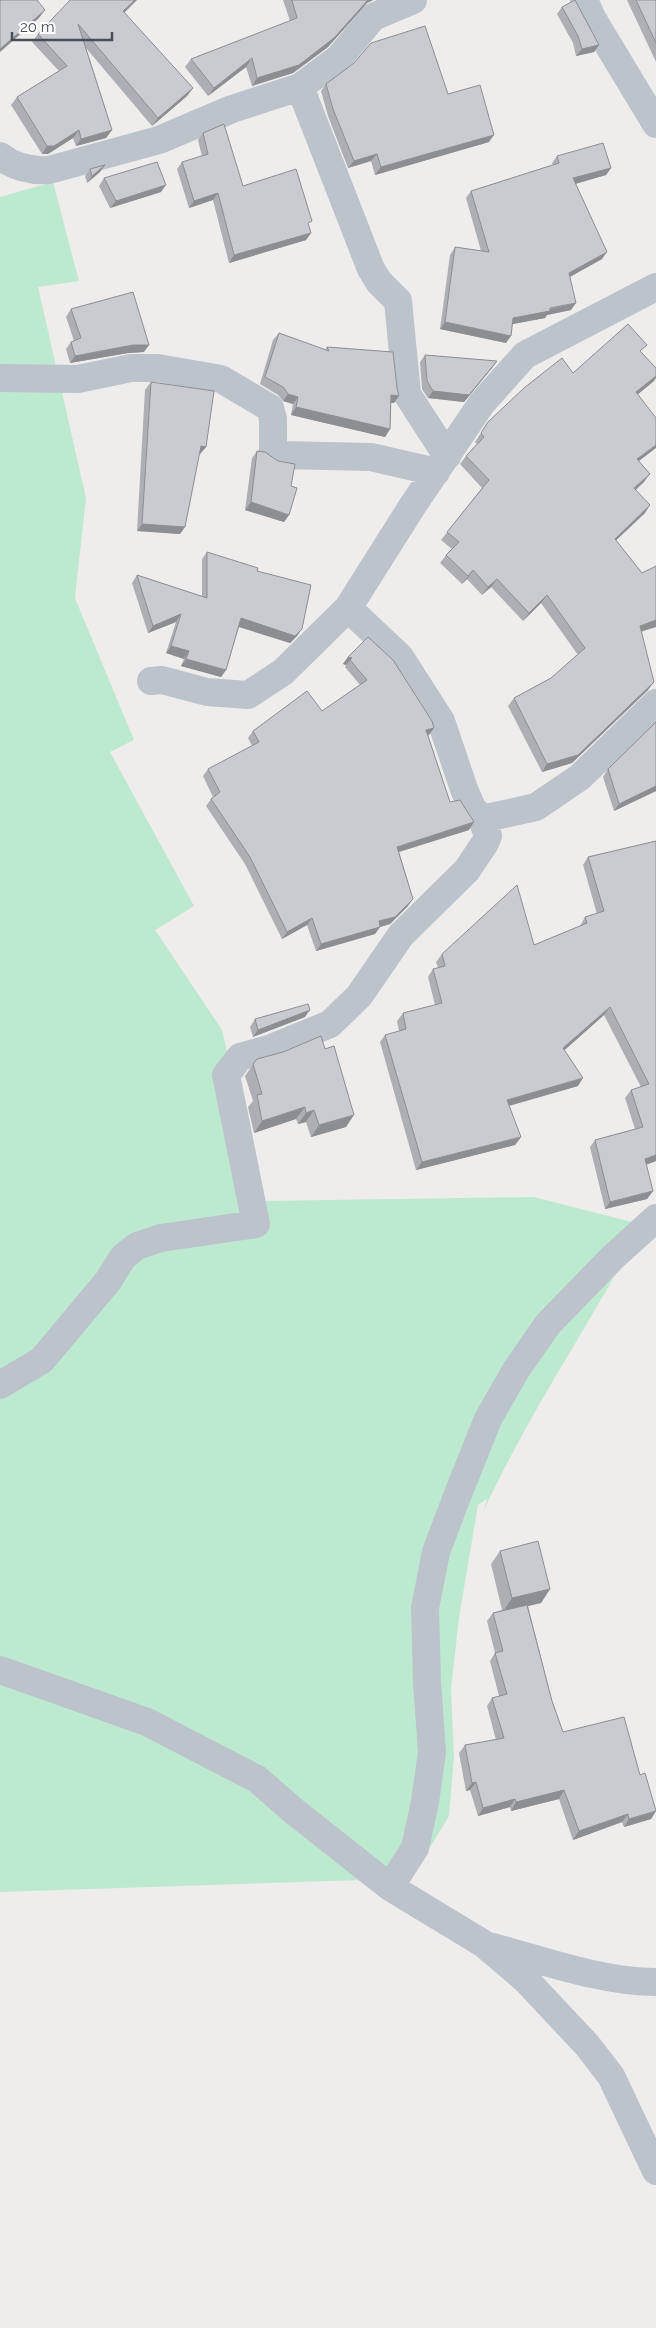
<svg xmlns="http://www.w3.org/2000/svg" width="656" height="2328" font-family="Raleway,sans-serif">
<rect width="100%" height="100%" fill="#efecec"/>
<path fill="#bee9d1" d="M53,182L79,281L38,287L86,498L75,598L134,740L110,752L194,906L155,930L222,1030L262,1201L534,1197L640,1224C622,1267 599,1302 576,1342C543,1397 511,1452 484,1510L487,1499L478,1505L459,1618L451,1689L454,1757L449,1816L423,1859L393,1879L0,1892V197Z"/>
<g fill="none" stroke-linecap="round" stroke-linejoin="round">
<path stroke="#bcc3ca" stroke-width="28" d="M584,0L592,18L656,124
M300,87L371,269L379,282L398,301L407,394L447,456
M0,156C14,167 32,171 49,170L159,140L232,109L300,87L339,58L373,17L413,0
M0,378L78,379L131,368H158L221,379L270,408L273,419V451L280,455L371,457L436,472
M151,681L162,680L207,692L248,695L283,672L348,608L413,505L482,403L525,355L656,287
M482,819L536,807L580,777L656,703
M0,1385L42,1360L108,1281L123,1257L137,1246L161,1238L256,1224L226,1075L240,1057L269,1049L330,1024L359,996L401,935L467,870L485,843L488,836L482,819L472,808L464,789L441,721L400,657L348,608
M0,1670L147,1722L257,1779L295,1812L390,1887L484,1944L525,1979L587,2045L611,2076L656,2171
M390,1887L415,1848L425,1802L432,1752L427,1682L425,1608L436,1552L456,1499L488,1419L516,1370L548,1324L612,1258L656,1218
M493,1947C544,1961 603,1982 656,1982"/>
</g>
<path fill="#aeafb4" d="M283,0H373L367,3L328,47L293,73L252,86L246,67L208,96L185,67L191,59L290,21Z
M627,0H656V62Z
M562,7L599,45L594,52L576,56L573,43L557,14Z
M124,13L193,88L187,96L152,126L86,48L112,130L106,138L76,146L73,138L48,154H42L11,105L17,97L59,71L32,42L38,34Z
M326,84L448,94L489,142L375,175L371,161L348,168L328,116L321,91Z
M203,133L243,186L309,227L311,233L306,240L229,263L213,200L189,208L177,169L182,162L202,156L198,140Z
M557,156L611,168L606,175L575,184L602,259L570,277L571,310L547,315L545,318L512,324L506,343L440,329L450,255L455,247L481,251L466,198L471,191L553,165L552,163Z
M90,169L100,172L87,183L85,176Z
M104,178L161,192L110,208L99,186Z
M71,309L144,352L128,353L70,363L66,349L71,342L74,341L66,317Z
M279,333L325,350L327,347L394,403H391L390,429L385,437L291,415L293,404L283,401L278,395L260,384L273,340Z
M642,352L654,381L638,394L639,461L644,482L636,490L645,513L616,540L642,632L648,690L572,763L542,772L508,706L514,698L551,678L578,655L541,603L523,621L491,587L482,595L467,579L462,584L440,563L446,555L452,549L441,540L482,488L460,464L466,456L477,444L475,442L488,422L573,373Z
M425,355L497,361L492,368L464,402L428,398L422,389L420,362Z
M151,382L206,447L200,454H199L185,527L180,534L137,531L145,390Z
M257,451L291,486L289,515L284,522L245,510L252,458Z
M207,552L257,571L297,636L290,643L239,627L226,670L221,677L181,666L184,659L166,653L176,622L148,633L132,583L137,575L202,596V559Z
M348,657L434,728L429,735H428L450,802L469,830L399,852L413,899L407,907L390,924L380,927L375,934L316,951L307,925L282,939L245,864L206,806L211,799L213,797L203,776L208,769L252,746L248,738L253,731L322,711L360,685L345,667L346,665L343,664Z
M656,722V791L614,811L603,777L608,769Z
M656,841V1161L646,1165L653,1191L647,1199L605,1209L590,1147L595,1140L635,1129L625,1098L631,1090L641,1087L604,1015L564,1050L578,1086L509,1106L521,1137L515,1145L416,1170L380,1042L385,1035L399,1031L397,1021L403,1013L435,1005L428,977L433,969L438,968L436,962L442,954L534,945L580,926L585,917L597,914L583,865L588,857Z
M305,1017L253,1037L250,1027L255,1019Z
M257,1059L346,1127L311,1137L306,1122L298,1124L296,1119L254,1133L248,1107L253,1101L245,1076Z
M500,1551L550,1589L541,1603L528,1606L552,1701L563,1732L640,1775L656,1810V1811L651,1819L624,1827L622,1822L573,1840L559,1799L511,1811L510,1807L478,1816L470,1790L466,1791L459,1753L465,1745L496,1740L487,1706L492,1698L499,1696L490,1661L495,1653L487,1621L493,1613L502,1610L491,1564Z"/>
<path fill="#8d8e92" d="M135,0H137L118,19L123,11Z
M368,0H373L367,3L328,47L293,73L252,86L257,78Z
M45,10L39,18L0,52V49Z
M599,45L594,52L576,56L582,49Z
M252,58L246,67L208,96L214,88Z
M193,88L187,96L152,126L158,118Z
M79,130L73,138L48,154H42L47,146Z
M112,130L106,138L76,146L81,139Z
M494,135L489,142L375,175L381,167Z
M377,154L371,161L348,168L354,161Z
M105,165L100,172L87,183L92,176Z
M611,168L606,175L568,186L573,178Z
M166,185L161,192L110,208L116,201Z
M218,193L213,200L189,208L194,201Z
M311,233L306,240L229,263L234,255Z
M607,252L602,259L564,280L569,273Z
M576,303L571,310L547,315L545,318L508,325L513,318Z
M445,322L511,336L506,343L440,329Z
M133,345H149L144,352L128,353L70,363L75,356Z
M497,361L492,368L464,402L428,398L433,391Z
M656,376V378L654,381L631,400L636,392Z
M288,394L298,397L293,404L283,401Z
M391,395L399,396L394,403H386Z
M296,407L390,429L385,437L291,415Z
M656,445V448L631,467L637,459Z
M201,446L206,447L200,454L196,453Z
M650,474L644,482L628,496L634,488Z
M251,502L289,515L284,522L245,510Z
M650,505L645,513L609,547L615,539Z
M142,524L185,527L180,534L137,531Z
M473,570L467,579L462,584L468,576Z
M497,579L491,587L482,595L488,587Z
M547,595L541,603L523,621L529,613Z
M181,614L176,622L148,633L153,626Z
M241,618L302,629L297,636L290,643L236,626Z
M656,620V627L634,634L640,626Z
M171,646L189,651L184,659L166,653Z
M348,657L352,658L350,660L346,665L343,664Z
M186,659L226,670L221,677L181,666Z
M654,682L648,690L572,763L542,772L547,764Z
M434,728L429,735L421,737L426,730Z
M656,786V791L614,811L619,804Z
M474,822L469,830L392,854L397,847Z
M413,899L407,907L390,924L380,927L375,934L316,951L321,944L379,921Z
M312,918L307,925L282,939L287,932Z
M610,1007L604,1015L558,1056L563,1048Z
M310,1010L305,1017L253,1037L258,1030Z
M583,1078L578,1086L501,1108L507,1100Z
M305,1107L296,1119L254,1133L262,1121Z
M314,1110L306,1122L298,1124L306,1113Z
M354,1115L346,1127L311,1137L319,1125Z
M521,1137L515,1145L416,1170L422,1162Z
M656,1155V1161L639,1167L645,1159Z
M653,1191L647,1199L605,1209L610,1202Z
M550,1589L541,1603L503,1612L512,1598Z
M476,1782L470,1790L466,1791L472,1783Z
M564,1790L559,1799L511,1811L516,1802Z
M515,1799L510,1807L478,1816L483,1808Z
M656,1811L651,1819L624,1827L629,1819Z
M628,1814L622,1822L573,1840L579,1831Z"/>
<path fill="#cacbd1" stroke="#8d8e92" d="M0,0H37L45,10L0,49Z
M70,0H135L123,11L193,88L158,118L78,24L112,130L81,139L79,130L54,146H47L17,97L67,66L38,34Z
M292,0H368L334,38L299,65L257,78L252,58L214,88L191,59L297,18Z
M575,0L599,45L582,49L578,36L562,7Z
M636,0H656V43Z
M425,26L448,94L480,85L494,135L381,167L377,154L354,161L333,109L326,84L354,63L371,43Z
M224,124L243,186L296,169L312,221L308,223L311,233L234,255L218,193L194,201L182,162L208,154L203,133Z
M603,143L611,168L573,178L607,252L569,273L576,303L550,308V311L513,318L511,336L445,322L455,247L489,252L471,191L559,163L557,156Z
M157,162L166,185L116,201L104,178Z
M105,165L92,176L90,169Z
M133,292L149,345H133L75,356L71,342L81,338L71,309Z
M628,324L647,345L640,351L656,368V376L636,392L656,418V445L637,459L650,474L634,488L650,505L615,539L642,573L656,566V620L640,626L654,682L578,755L547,764L514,698L551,678L585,648L547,595L529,613L497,579L488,587L473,570L468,576L446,555L459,542L447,532L489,480L466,456L484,437L481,433L488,422L524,388L562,358L573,373Z
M279,333L329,351L327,347L393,352L397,388L399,396L391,395L390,429L296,407L298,397L288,394L283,387L265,377Z
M425,355L497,361L469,395L433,391L427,381Z
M151,382L214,391L206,447L201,446L185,527L142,524Z
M257,451L265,452L278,461L295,464L291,486L297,488L289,515L251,502Z
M207,552L258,568L257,571L311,585L302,629L295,636L241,618L226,670L186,659L189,651L171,646L181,614L153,626L137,575L207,598Z
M368,637L393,660L432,721L434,728L426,730L450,802L460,800L474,822L397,847L413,899L395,917L379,921L380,927L321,944L312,918L287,932L250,857L211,799L220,792L208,769L259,742L253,731L307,691L322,711L367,680L350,660L352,658L348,657Z
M656,722V786L619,804L608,769Z
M656,841V1155L645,1159L653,1191L610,1202L595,1140L643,1127L631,1090L649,1084L610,1007L563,1048L583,1078L507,1100L521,1137L422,1162L385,1035L406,1029L403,1013L442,1003L433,969L445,966L442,954L517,885L534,945L587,923L585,917L604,911L588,857Z
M308,1004L310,1010L258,1030L255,1019Z
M321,1036L325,1049L334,1046L354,1115L319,1125L314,1110L306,1113L305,1107L262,1121L257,1095L262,1094L253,1064L257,1059L283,1052Z
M538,1541L550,1589L512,1598L500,1551Z
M527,1605L552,1701L563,1732L624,1717L640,1775L645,1773L656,1811L629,1819L628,1814L579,1831L564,1790L516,1802L515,1799L483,1808L476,1782L472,1783L465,1745L504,1738L492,1698L507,1694L495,1653L503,1651L493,1613Z"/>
<path d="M12 32v8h100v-8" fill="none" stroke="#474e57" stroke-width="2.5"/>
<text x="20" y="32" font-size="15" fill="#474e57" stroke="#ffffff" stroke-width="4" paint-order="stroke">20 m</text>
</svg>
